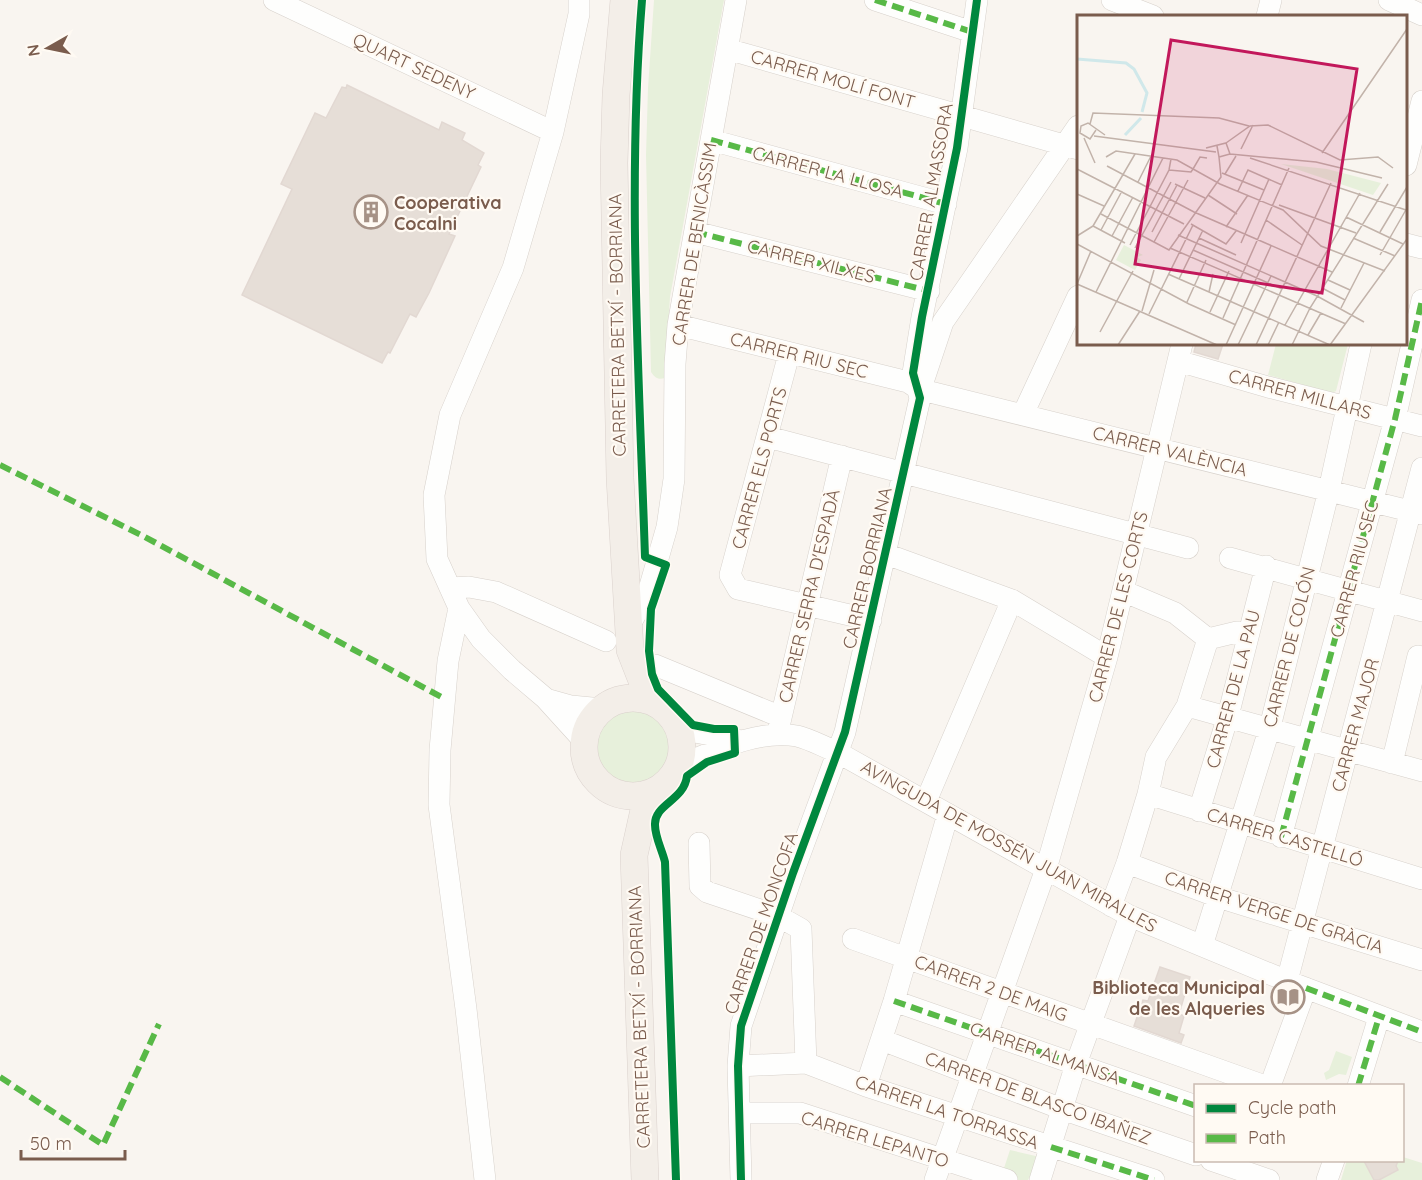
<svg xmlns="http://www.w3.org/2000/svg" width="1422" height="1180" font-family="Quicksand,sans-serif">
<rect width="100%" height="100%" fill="#f9f5f0"/>
<path fill="#e7f0db" d="M654,0H724L670,297L665,378C658,380 655,378 651,372L646,155L648,88Z
M1276,344H1348L1336,391L1332,393L1268,375Z
M591 748a41 41 0 1 1 82 0a41 41 0 1 1-82 0Z
M1336,1051L1352,1057L1346,1075L1339,1074L1326,1080L1324,1073L1329,1070Z
M1010,1150L1040,1157L1028,1180H1008L1001,1177Z
M1403,1157L1422,1163V1180H1379L1398,1170L1393,1161L1402,1160Z
M1347,1160L1364,1161L1374,1180H1341Z"/>
<path fill="#e6ded7" stroke="#e2d8d2" stroke-width="1.5" d="M347,85L439,130L442,122L465,133L462,140L484,153L478,165L481,167L449,234L455,236L429,293L416,317L410,314L390,353L388,352L382,363L242,295L292,189L281,184L315,113L326,118L342,87L346,88Z
M1196,344H1223L1218,359L1194,352Z
M1160,967L1190,977L1179,1014L1184,1016L1179,1033L1184,1035L1181,1043L1134,1026L1143,1000L1148,1001Z
M1364,1161H1398L1396,1166L1398,1170L1379,1180H1374Z"/>
<g fill="none" stroke-linecap="round" stroke-linejoin="round">
<defs>
<path id="minor" d="M274,0L553,132
M579,0V14L553,132L513,268L450,415L434,495L437,559L459,608L481,639L512,670L545,698L584,741
M875,0L972,32
M1112,0L1153,16
M1389,0L1422,15
M1267,16L1271,0
M727,49L1078,149
M711,140L946,204
M1406,165L1422,101
M695,232L929,291
M1406,244L1422,248
M678,325L908,382L918,389L1422,514
M789,354L730,575L738,589L871,620
M1178,361L1268,387L1422,426
M920,386L924,379L943,322L1078,126
M1023,414L1078,296
M768,437L1188,548
M886,554L1012,600L1107,657
M1230,558L1422,611
M450,588L469,587L496,592L606,641
M459,608L448,661L440,750L439,805L466,1009L485,1180
M629,626L648,593L667,527L674,479L675,364L678,325L736,0
M1208,639L1237,632L1248,635
M655,665L781,717
M546,699L571,706L602,709
M1187,706L1422,771
M679,729L742,741
M777,735L842,456
M1392,763L1418,656
M679,766C715,751 757,729 797,736C810,739 824,747 837,752L1130,916L1287,981L1422,1032
M1148,794L1422,879
M926,801L1012,600
M1199,811L1228,716L1266,566
M1281,837L1395,419L1422,300
M699,843L700,886L707,892L778,916L801,929L806,1063
M1127,863L1218,897L1422,960
M1111,906L1127,863L1148,794L1156,757L1187,706L1208,639L1175,613L1123,591
M853,939L1265,1086
M1202,946L1270,727L1329,490L1361,344
M1287,981L1422,468
M894,1001L1196,1106
M882,1040L1062,1109L1196,1155
M738,1066L806,1063L866,1086L1154,1180
M866,1086L894,1001L948,814
M1270,1086L1306,988
M1358,1086L1379,1017
M740,1113H800L1007,1180
M1211,1160L1269,1180
M741,1180L738,1066L741,1026L793,873L845,732L920,398L913,373L922,317L957,148L977,0
M935,1180L1046,869L1107,657L1182,344
M1040,1180L1076,1064L1130,916
M1327,1180L1334,1160"/>
<path id="major" d="M624,0L616,95L614,163L620,478L630,650L650,701
M584 747a49 49 0 1 1 98 0a49 49 0 1 1-98 0Z
M645,1180L634,855L644,810L651,794"/>
</defs>
<use href="#minor" stroke="#d7d1cb" stroke-width="22"/>
<use href="#major" stroke="#dad1cc" stroke-width="28"/>
<use href="#minor" stroke="#fefefd" stroke-width="21"/>
<use href="#major" stroke="#f3eee8" stroke-width="27"/>
<path stroke="#58b947" stroke-width="6" stroke-dasharray="12 6" stroke-linecap="butt" d="M875,0L972,32
M711,140L946,204
M695,232L929,291
M0,465L145,537L445,699
M1281,837L1395,419L1422,300
M1306,988L1422,1032
M894,1001L1196,1106
M0,1077L103,1145L159,1024
M1358,1086L1379,1017
M1051,1147L1154,1180"/>
<defs>
<path id="cycleway" d="M642,0C627,185 639,372 645,557L666,565L651,609L649,651L652,674L658,689L693,725L714,729H734L735,753L707,762L687,776C684,801 654,804 655,825C655,837 662,850 665,862L676,1180
M741,1180L738,1066L741,1026L793,873L845,732L920,398L913,373L922,317L957,148L977,0"/>
</defs>
<use href="#cycleway" stroke="#fffaf3" stroke-width="11"/>
<use href="#cycleway" stroke="#00873e" stroke-width="8"/>
</g>
<defs>
<symbol id="building-ring" viewBox="-11 -11 22 22"><circle r="9.5" fill="#fffaf3" stroke="#a69286" stroke-width="1.5"/><path d="M-4-6H4V6H1V3H-1V6H-4ZM-2.5-4.3h1.7v1.8h-1.7ZM.8-4.3h1.7v1.8H.8ZM-2.5-1h1.7V.8h-1.7ZM.8-1h1.7V.8H.8Z" fill="#a69286"/></symbol>
<symbol id="library-ring" viewBox="-11 -11 22 22"><circle r="9.5" fill="#fffaf3" stroke="#a69286" stroke-width="1.5"/><path d="M-6-4Q-3-5.5-.7-3.5V5Q-3 3-6 4ZM6-4Q3-5.5 .7-3.5V5Q3 3 6 4Z" fill="#a69286"/></symbol>
</defs>
<g fill-rule="evenodd">
<use href="#building-ring" x="352" y="193" width="38" height="38"/>
<use href="#library-ring" x="1269" y="978" width="38" height="38"/>
</g>
<g text-anchor="middle" dominant-baseline="central" stroke-width="4.5" stroke-linejoin="round" paint-order="stroke">
<g font-size="18" fill="#7a5c4d" stroke="#fffaf3">
<text transform="translate(414 66) rotate(25)">QUART SEDENY</text>
<text transform="translate(833 79) rotate(16)">CARRER MOLÍ FONT</text>
<text transform="translate(828 172) rotate(15)">CARRER LA LLOSA</text>
<text transform="translate(931 192) rotate(-80)">CARRER ALMASSORA</text>
<text transform="translate(694 244) rotate(-81)">CARRER DE BENICÀSSIM</text>
<text transform="translate(811 261) rotate(14)">CARRER XILXES</text>
<text transform="translate(617 325) rotate(-91)">CARRETERA BETXÍ - BORRIANA</text>
<text transform="translate(799 355) rotate(14)">CARRER RIU SEC</text>
<text transform="translate(1300 394) rotate(15)">CARRER MILLARS</text>
<text transform="translate(1170 451) rotate(14)">CARRER VALÈNCIA</text>
<text transform="translate(759 468) rotate(-75)">CARRER ELS PORTS</text>
<text transform="translate(867 568) rotate(-77)">CARRER BORRIANA</text>
<text transform="translate(1354 569) rotate(-75)">CARRER RIU SEC</text>
<text transform="translate(809 596) rotate(-77)">CARRER SERRA D'ESPADÀ</text>
<text transform="translate(1118 607) rotate(-76)">CARRER DE LES CORTS</text>
<text transform="translate(1289 647) rotate(-76)">CARRER DE COLÓN</text>
<text transform="translate(1233 689) rotate(-75)">CARRER DE LA PAU</text>
<text transform="translate(1355 725) rotate(-75)">CARRER MAJOR</text>
<text transform="translate(1285 837) rotate(17)">CARRER CASTELLÓ</text>
<text transform="translate(1009 846) rotate(29)">AVINGUDA DE MOSSÉN JUAN MIRALLES</text>
<text transform="translate(1274 912) rotate(18)">CARRER VERGE DE GRÀCIA</text>
<text transform="translate(761 923) rotate(-71)">CARRER DE MONCOFA</text>
<text transform="translate(991 988) rotate(20)">CARRER 2 DE MAIG</text>
<text transform="translate(639 1017) rotate(-92)">CARRETERA BETXÍ - BORRIANA</text>
<text transform="translate(1045 1053) rotate(19)">CARRER ALMANSA</text>
<text transform="translate(1038 1098) rotate(20)">CARRER DE BLASCO IBAÑEZ</text>
<text transform="translate(947 1112) rotate(19)">CARRER LA TORRASSA</text>
<text transform="translate(875 1139) rotate(17)">CARRER LEPANTO</text>
</g>
<g font-size="18" font-weight="bold" fill="#7a5c4d" stroke="#fffaf3" text-anchor="start">
<text x="394" y="202">Cooperativa<tspan x="394" dy="21">Cocalni</tspan></text>
<text x="1265" y="987" text-anchor="end">Biblioteca Municipal<tspan x="1265" dy="21">de les Alqueries</tspan></text>
</g>
</g>
<g transform="translate(1077 15)">
<rect width="330" height="330" fill="#f9f5f0"/>
<path d="M204,149L250,154L304,168L296,180ZM47,230L66,240L60,242L64,245L58,255L39,245Z" fill="#e7f0db"/>
<path fill="none" stroke="#d0e8ea" stroke-width="3" d="M0,44L49,48L57,54L70,78L65,97M48,120L64,103"/>
<path fill="none" stroke="#c2b3aa" stroke-width="1.5" d="M13,109L16,98L142,103L172,111M19,115L13,124L3,118L4,111L11,108L28,120M17,121L139,137M7,123L18,148M149,128L173,111L191,110L263,145L301,142L316,153M129,133L149,128L153,139L142,142L140,131M164,134L176,110M245,138L330,14M153,139L239,147L305,163M29,142L39,136L100,145L143,169L206,195L244,231L308,256M173,143L329,195M30,151L117,197L255,257M0,154L107,209M116,154L123,142L130,143M92,155L114,157L116,154M145,158L187,175M148,159L159,141M61,167L74,141M98,169L128,183M161,176L171,155L205,170M0,179L27,191M131,180L160,199M202,190L279,218M24,199L92,235L144,162L142,142M269,202L326,229M189,205L225,230M114,209L149,229L159,216M16,211L58,139M16,211L48,228M149,212L171,180M24,215L45,176M75,217L100,170M303,217L330,172M101,220L240,281L287,307M0,221L16,211M35,221L56,182M122,223L159,240M276,223L318,241M77,227L111,165M164,228L192,164M0,229L112,289L159,310M53,230L92,155L94,144M58,233L94,167M93,233L269,309M116,235L205,274M303,240L330,193M91,259L253,330M102,264L126,215M251,265L273,275M0,269L140,330M0,269L14,236M245,273L268,285M19,277L86,143M132,277L136,259M110,287L129,245M264,293L287,248M65,296L77,255M133,297L152,256M72,299L116,210M146,303L212,153M208,310L283,178M23,317L56,256M231,320L244,298M41,330L63,296M149,330L194,231M161,330L194,261M179,330L254,168M191,330L202,307M215,330L233,293L311,169M253,330L330,224"/>
<path fill="#c2185b" fill-opacity="0.15" stroke="#c2185b" stroke-width="3" d="M94,25L280,54L245,278L58,249Z"/>
<rect width="330" height="330" fill="none" stroke="#7a5c4d" stroke-width="3"/>
</g>
<rect x="1194" y="1084" width="210" height="78" fill="#fffaf3" stroke="#cabbb1" stroke-width="1.5"/>
<rect x="1206" y="1104" width="30" height="9" fill="#00873e" stroke="#cabbb1" stroke-width="1.5"/>
<text x="1248" y="1114" font-size="18" fill="#7a5c4d">Cycle path</text>
<rect x="1206" y="1134" width="30" height="9" fill="#58b947" stroke="#cabbb1" stroke-width="1.5"/>
<text x="1248" y="1144" font-size="18" fill="#7a5c4d">Path</text>
<g transform="translate(48 48) rotate(261)" stroke="#fffaf3" stroke-width="4.5" paint-order="stroke">
<path d="M0-4.5L10 22L0 15L-10 22Z" fill="#7a5c4d"/>
<text y="-9" font-size="16" font-weight="bold" text-anchor="middle" fill="#7a5c4d">N</text>
</g>
<path d="M21 1150v9h104v-9" fill="none" stroke="#7a5c4d" stroke-width="3"/>
<text x="30" y="1150" font-size="18" fill="#7a5c4d" stroke="#fffaf3" stroke-width="4.5" paint-order="stroke">50 m</text>
</svg>
